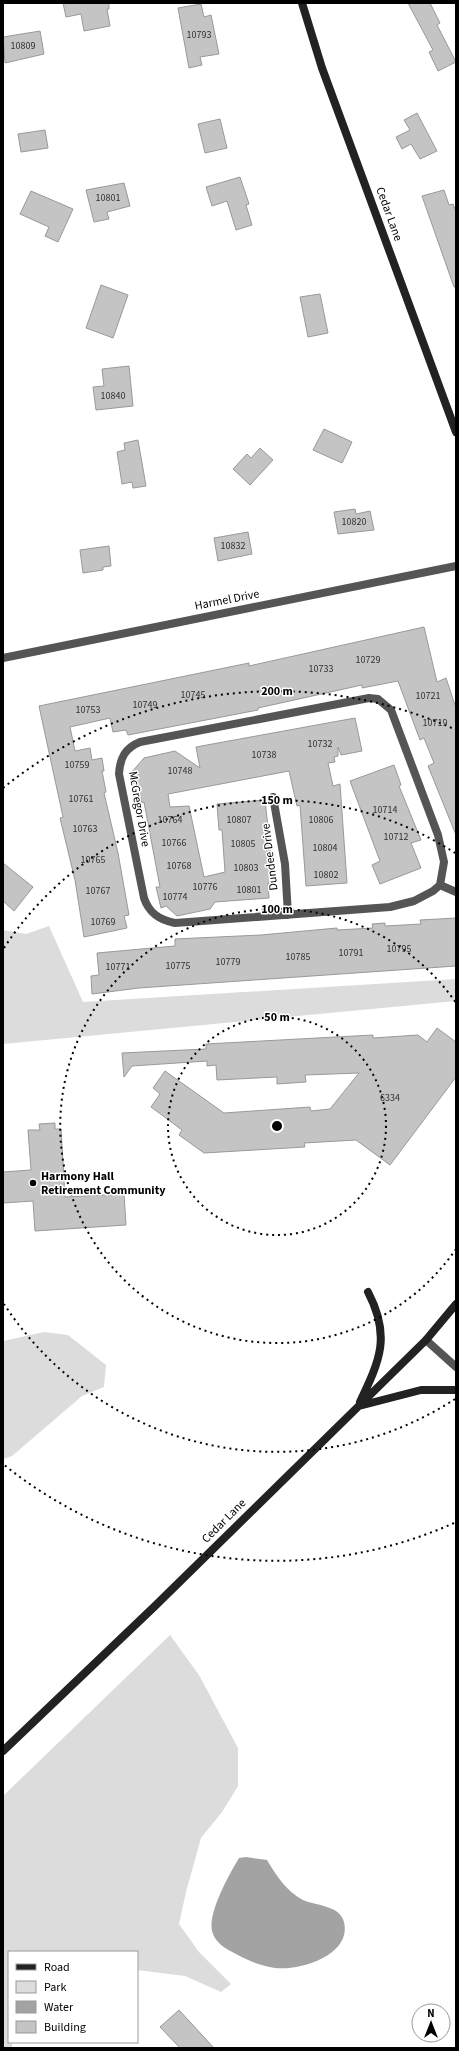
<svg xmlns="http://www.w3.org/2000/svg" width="459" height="2051" font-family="'Source Sans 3',sans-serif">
<rect width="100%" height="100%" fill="#fff"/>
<path fill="#dcdcdc" d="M49,926L83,1002L456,979V1001L3,1044V930L26,934Z
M44,1332L68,1335L106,1365L104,1387L82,1396L12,1456L3,1459V1341Z
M170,1635L199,1675L238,1748V1786L222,1812L201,1838L186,1892L179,1924L199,1952L231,1984L221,1992L185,1976L137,1970V1952H9V2042H12V2048H3V1796Z"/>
<path fill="#a3a3a3" d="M246,1857L267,1860C276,1875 287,1892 303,1900C316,1906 340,1905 344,1922C352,1955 300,1971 275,1968C261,1966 249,1961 236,1954C226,1949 215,1943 212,1931C208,1912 229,1875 239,1858Z"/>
<path fill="#c4c4c4" stroke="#999" d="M63,3H109V9H107L110,26L84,31L81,14L66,17Z
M408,3H430L440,23L437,25L456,62L438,71L429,52L433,50Z
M201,4L204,17L211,15L219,54L200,57L202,65L189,68L178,8Z
M40,31L44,54L5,63L3,37Z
M417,113L437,151L420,159L411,144L402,149L396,137L410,130L404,120Z
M220,119L227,148L205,153L198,124Z
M45,130L48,148L21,152L18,134Z
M240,177L249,204L246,205L252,225L236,230L227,201L212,206L206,187Z
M124,183L130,206L107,212L109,219L94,222L86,190Z
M444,190L449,205L453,204L456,212V287H454L422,196Z
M31,191L73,209L58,242L45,236L49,227L20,214Z
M101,285L128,295L113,338L86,328Z
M320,294L328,333L308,337L300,297Z
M129,366L133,406L96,410L93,387L104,386L102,369Z
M324,429L352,442L342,463L313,450Z
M138,440L146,486L133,488L132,482L122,484L117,452L125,450L124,443Z
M260,448L273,460L250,485L233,469L247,454L251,458Z
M355,509L356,514L370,511L374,530L338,534L334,512Z
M248,532L252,554L218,561L214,538Z
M109,546L111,566L103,567V570L83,573L80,550Z
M424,627L437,682L446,678L456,708V835L428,766L434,763L424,738L420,740L398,681L362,688V685L258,708V710L128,735L126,730L113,732L110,718L70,727L75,751L90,748L92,760L102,758L104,771H102L106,792L104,793L118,853L129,915L124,916L127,928L84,937L75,880L60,818L63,817L39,706L249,663V666Z
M355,718L362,751L341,755L338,747V756L334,757L335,762L328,763L333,786L340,784L347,883L306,886L300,805L297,806L289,771L168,794L170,807L189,806L204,877L225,872L222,830H219L217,804L265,800L274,883H268L269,898L215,902L210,909L177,916L166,906L161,908L156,887H160L144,802L142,803L140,793L135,794L131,773L144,758L175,751L200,768L196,747Z
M394,765L401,785L399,786L421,840L411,843L421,868L380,884L372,865L380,861L350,781Z
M3,863L33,887L14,911L3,901Z
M456,918V966L139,988L92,994L91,976L99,975L97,953L175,946V939L261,935L337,928V930L373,928L372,924L385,923V926L421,924L420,920Z
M437,1028L456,1042V1077L390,1165L356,1140L304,1143L305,1147L204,1153L179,1135L182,1130L151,1107L160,1094L153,1088L165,1071L224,1113L310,1107L311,1111L330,1109L359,1073L305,1075L306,1082L277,1084V1077L217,1080L216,1065L207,1066V1061L132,1066L124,1077L122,1053L206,1049V1044L373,1035V1038L418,1035L427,1042Z
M55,1123V1129H61L65,1197L124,1194L126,1225L35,1231L33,1201L3,1203V1172L31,1170L28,1130H40L39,1124Z
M179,2010L214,2048H180L160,2027Z"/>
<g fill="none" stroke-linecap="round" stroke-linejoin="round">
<path stroke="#555" stroke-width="8" d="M3,658L456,566
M369,698L378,699L391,710L438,835L444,862L440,885L433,891L414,901L390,907L175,923C159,920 149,913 144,898L119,774C120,758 125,748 140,742Z
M273,797L285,864L288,915
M440,885L456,892"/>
<path stroke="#555" stroke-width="8" d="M426,1340L456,1367"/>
<path stroke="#222" stroke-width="8" d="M302,3L322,68L456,432
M360,1402C380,1360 391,1336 368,1292
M359,1406L421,1390H456
M3,1751L155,1606L426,1340L456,1304"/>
</g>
<g fill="none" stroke="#000" stroke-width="2" stroke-dasharray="2 4">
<circle cx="277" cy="1126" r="109"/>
<path d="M456 1249A217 217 0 1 1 456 1003"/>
<path d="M455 1399A326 326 0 0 1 4 1304M4 948A326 326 0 0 1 455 853"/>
<path d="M454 1523A435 435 0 0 1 3 1464M3 788A435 435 0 0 1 454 729"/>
</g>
<circle fill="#000" stroke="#fff" stroke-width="1.5" cx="33" cy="1183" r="4"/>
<g text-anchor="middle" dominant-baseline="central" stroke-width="3" stroke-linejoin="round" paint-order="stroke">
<g font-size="10" fill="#313131">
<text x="199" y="35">10793</text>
<text x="23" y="46">10809</text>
<text x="108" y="198">10801</text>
<text x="113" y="396">10840</text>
<text x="354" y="522">10820</text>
<text x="233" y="546">10832</text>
<text x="368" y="660">10729</text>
<text x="321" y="669">10733</text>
<text x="193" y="695">10745</text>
<text x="428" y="696">10721</text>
<text x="145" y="705">10749</text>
<text x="88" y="710">10753</text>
<text x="435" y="723">10719</text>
<text x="320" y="744">10732</text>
<text x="264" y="755">10738</text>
<text x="77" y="765">10759</text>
<text x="180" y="771">10748</text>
<text x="81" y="799">10761</text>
<text x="385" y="810">10714</text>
<text x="170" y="820">10764</text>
<text x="239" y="820">10807</text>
<text x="321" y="820">10806</text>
<text x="85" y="829">10763</text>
<text x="396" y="837">10712</text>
<text x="174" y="843">10766</text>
<text x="243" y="844">10805</text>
<text x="325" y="848">10804</text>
<text x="93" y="860">10765</text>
<text x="179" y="866">10768</text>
<text x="246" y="868">10803</text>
<text x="326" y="875">10802</text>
<text x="205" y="887">10776</text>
<text x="249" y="890">10801</text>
<text x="98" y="891">10767</text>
<text x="175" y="897">10774</text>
<text x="103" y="922">10769</text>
<text x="399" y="949">10795</text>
<text x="351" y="953">10791</text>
<text x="298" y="957">10785</text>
<text x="228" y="962">10779</text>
<text x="178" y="966">10775</text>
<text x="118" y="967">10771</text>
<text x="390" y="1098">6334</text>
</g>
<g font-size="12" fill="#000" stroke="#fff">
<text transform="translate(389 214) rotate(70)">Cedar Lane</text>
<text transform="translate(227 600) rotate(-11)">Harmel Drive</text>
<text transform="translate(139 809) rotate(80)">McGregor Drive</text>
<text transform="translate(270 857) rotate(-97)">Dundee Drive</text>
<text transform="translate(224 1521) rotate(-45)">Cedar Lane</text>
</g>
<g font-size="12" font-weight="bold" fill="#000" stroke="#fff" text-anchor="start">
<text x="41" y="1176">Harmony Hall<tspan x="41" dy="14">Retirement Community</tspan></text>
</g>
</g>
<circle cx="277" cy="1126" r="6" fill="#000" stroke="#fff" stroke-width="2"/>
<g font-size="12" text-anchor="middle" font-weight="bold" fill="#000" stroke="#fff" stroke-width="3" stroke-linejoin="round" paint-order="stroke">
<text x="277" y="695">200 m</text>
<text x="277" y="804">150 m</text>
<text x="277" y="913">100 m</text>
<text x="277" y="1021">50 m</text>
</g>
<rect width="459" height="2051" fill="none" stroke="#000000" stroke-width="8"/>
<rect x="8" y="1951" width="130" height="92" fill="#ffffff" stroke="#999999"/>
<rect x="16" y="1964" width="20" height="6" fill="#222222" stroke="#999999"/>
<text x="44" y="1971" font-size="12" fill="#000000">Road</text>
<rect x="16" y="1981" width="20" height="12" fill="#dcdcdc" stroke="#999999"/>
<text x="44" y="1991" font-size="12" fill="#000000">Park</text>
<rect x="16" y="2001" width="20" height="12" fill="#a3a3a3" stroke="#999999"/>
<text x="44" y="2011" font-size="12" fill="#000000">Water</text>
<rect x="16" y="2021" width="20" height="12" fill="#c4c4c4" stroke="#999999"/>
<text x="44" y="2031" font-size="12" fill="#000000">Building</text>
<g transform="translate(431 2023)"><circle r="19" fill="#ffffff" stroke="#999999"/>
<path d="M0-3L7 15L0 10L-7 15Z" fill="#000000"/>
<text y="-6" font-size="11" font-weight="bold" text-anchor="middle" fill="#000000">N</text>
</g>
</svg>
